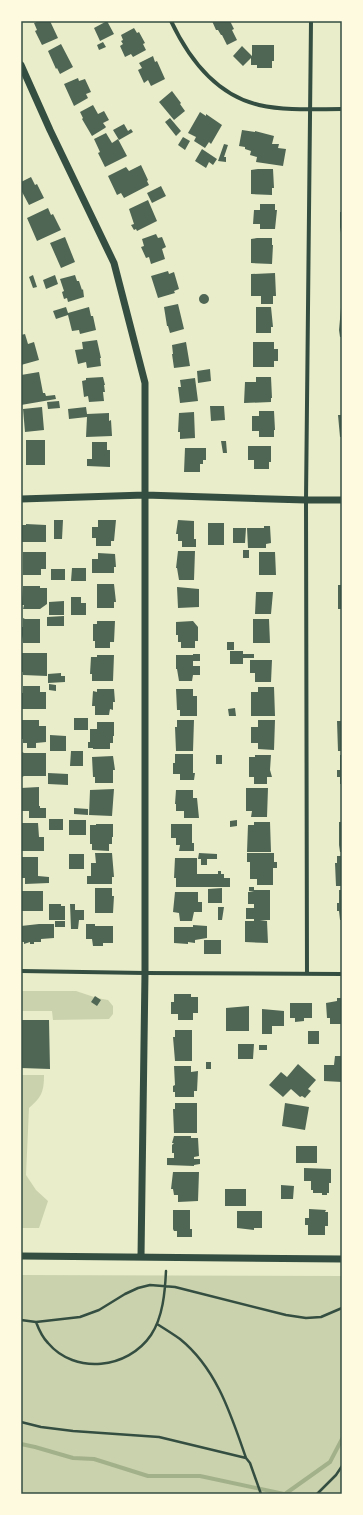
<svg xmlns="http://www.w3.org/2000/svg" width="363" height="1515" font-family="'Noto Sans',sans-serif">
<rect width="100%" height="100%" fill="#e9edc9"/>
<path fill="#cad2ad" d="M21,991H76L97,998L108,1000L113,1006V1014L109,1019L53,1020L52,1011H21Z
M21,1075H44C44,1091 42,1097 29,1108L26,1175L36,1190L48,1201L39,1228H21Z
M21,1275L342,1276V1494H21Z"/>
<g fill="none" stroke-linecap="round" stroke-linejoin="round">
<path stroke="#a3b18a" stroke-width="4" d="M21,1444L35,1447L73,1458L94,1459L148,1476H200L284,1494
M285,1494L330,1462L342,1439"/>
</g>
<path fill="#4f6655" d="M39,21H50L58,38L42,45L35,31L37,30L34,23Z
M107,21L114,34L100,41L94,28Z
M212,21H230L234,29L232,30L237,40L227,45L222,35H221L218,30H216Z
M134,28L137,33L139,32L145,43L143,44L146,50L133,57L131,54L125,57L120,46L123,44L121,41L123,40L121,35Z
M103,42L106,47L99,50L97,45Z
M61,44L73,67L60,74L57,68L56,69L48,51Z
M252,45H274V61H272V68H257V65H251V58L243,66L233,56L242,46L252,56Z
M153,56L155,62L157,61L165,79L151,86L148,80L144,83L138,70L142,68L139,63Z
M78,78L79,81L85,79L91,92L86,94L88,98L74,106L64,84Z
M172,91L181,103L180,104L185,111L174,120L159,102Z
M93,105L98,114L104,111L109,120L103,123L106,127L105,128L92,136L82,119L83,118L80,112Z
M200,112L206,116V114L222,125L211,144L209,142L205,148L194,141L196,137L188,133Z
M170,118L181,131L176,136L165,122Z
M124,124L128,131L131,129L133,132L119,140L113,130Z
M242,130L255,132V131L274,136L272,144H279L278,148L286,149L283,166L256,162L257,157L250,155L251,151L245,149V147L239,146Z
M106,133L112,143L118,139L127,156L105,167L98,153L100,152L94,139Z
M183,137L190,141L185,150L178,145Z
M224,144L228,145L224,157H226V162L218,161Z
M202,149L217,159L213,165L209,162L206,168L195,161Z
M141,165L148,180L147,181L149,185L124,198L121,193L117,195L108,176L126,167L129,171Z
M258,169H273L274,188H272V195L251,194V170Z
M31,177L35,185L37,184L44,198L29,205L21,190V182Z
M161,186L166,196L152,203L147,193Z
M148,200L157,221L137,231L136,229L134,230L131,225L134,224L129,209Z
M260,204H275V210H277L275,229H260V224H253L254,210H260Z
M48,208L51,215L53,214L61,230L37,241L27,218Z
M340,212H342V233H341L340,227Z
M156,234L158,238L162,237L166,247L162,249L165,259L151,264L149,257L146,258L141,247L144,246L142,239Z
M65,237L75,262L61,268L50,243Z
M257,238H272V245H273L272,264L251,263V239Z
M168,271L169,274L174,272L179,289L174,291L175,293L158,298L151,276Z
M275,273L276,296H273V304H261V296H251V274Z
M33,275L37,287L33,288L29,277Z
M55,275L58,284L46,289L43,280Z
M75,275L77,281H79L82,290L83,289L84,297L68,302L67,298L64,299L62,292L64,291L60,279Z
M199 299a5 5 0 1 1 10 0a5 5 0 1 1-10 0Z
M178,304L184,329L170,333L168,326H167L164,307Z
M66,307L68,313L89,307L91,316H93L96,330L80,334L79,330L72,331L68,315L56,319L53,311Z
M256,307H271L273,327H271V333H256Z
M341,308H342V337H340L339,330Z
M25,334L28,344L34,342L39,360L21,365V335Z
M97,340L101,358H100L101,366L87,368L86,362L78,364L75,350L83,349L82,342Z
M186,342L190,366L174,368L172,354H173L172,345Z
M253,342H274V349H278V361H274V367H253Z
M210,369L211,381L198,383L197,371Z
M39,372L43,393H45L46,396L55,395L56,399L21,405V375Z
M103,377L105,385H104L105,392H103L104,401L89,402L88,396L84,397L82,381L86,380V378Z
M256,377H271L272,398H271V402L244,403L245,382H256Z
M195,378L198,401L180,403L178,387H181L180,380Z
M59,401L60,408L48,409L47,402Z
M210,406H224L225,420L211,421Z
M42,407L44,430L25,432L23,409Z
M86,407L87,414L109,413V421L111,420L112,436L86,437L87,417L69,419L68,409Z
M259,411H274L275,430H274V437H259V431H252V416H259Z
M194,412L195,438L180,439V432H178L179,413Z
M338,415H342V437H340Z
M26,440H45V465H26Z
M221,441H226L227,453H223Z
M92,442H107V450H110V467L87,466V459H92Z
M248,446H271V462H269V469H254V460H248Z
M185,448H206V460H203V464H200V472H184Z
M54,520H63L62,539H54Z
M98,520H116L114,541H111V546H96V538H92V527H98Z
M178,520L194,521V539H196V547H182V541H178V534H176Z
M208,523H224V545H208Z
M26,524L46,525V542H22V525H26Z
M264,526H270L271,543L266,544V548H248L247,528H264Z
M233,528H246L245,543H233Z
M243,550H249V558H243Z
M178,551H195L194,580H179L177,568H176Z
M23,552H46V569H41V575H23Z
M259,552H275L276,575H259Z
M98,553L115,554L116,567H114V573H92V559H98Z
M72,568H86V581H71Z
M51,569H65V580H51Z
M97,584H114L116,602H114V608H97Z
M338,585H342V609H338Z
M23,586H40V588H47V604L40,609H23L24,605H22Z
M177,587L199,589V607L178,608Z
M256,592H273L271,614H255Z
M71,597H81V603H86V615H71Z
M64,601V615H49V602Z
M64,616V626H47V617Z
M23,618L25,619H40V643H23L21,627H23Z
M253,619H269L270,643H253Z
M97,621H115L114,642H110V648H95V641H93V624H97Z
M193,621L198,627V641H195V648H181V642H178V635H176V622Z
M227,642H234V650H227Z
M230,651H243V654H254V658H243V664H230Z
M22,653H47V676L23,675V672H21Z
M193,654H200V661H193V666H200V675H193L192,681H179L177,669H176V655H193Z
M97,655H114L113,681H92V674H90L91,657H97Z
M250,660H272L271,682H255V673H250Z
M61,673V676H65V682L48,683V674Z
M49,684L56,685V691L49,690Z
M23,686H40V692H46V709H22L21,693H23Z
M258,687H274L275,716H251V692H258Z
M97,689H114L115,702H113V710L110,709L109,715H95V706H92L93,691L97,692Z
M176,689H193V696H197V716H180V710H177Z
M235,708L236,716H229L228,709Z
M74,718H88V730H74Z
M21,720H39V726H46V742L36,743V748H27V743H23V739H21Z
M177,720H194L193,751H176L175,727H177Z
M258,720H275L274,750L258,749V743H251V727H258Z
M337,721H342V751H338Z
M97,722H114V736H113V743H110V749H93V748H88V742H90V729H97Z
M50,735L66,736V751H50Z
M71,751H83V766H70Z
M22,752L24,753H46V776H24L22,777Z
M175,754H193V773H195L194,780H180V774H173V763H175Z
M216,755H222V764H216Z
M255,755H271L270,770L272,777H267V784H254V777H249V757H255Z
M340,755H342V784H340V777H337V770H340Z
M113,756L115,770H113V783H95V777H93L92,757Z
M48,773L68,774V785L48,784Z
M39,787V806H40V808H46V818H29V811H22L21,807V788Z
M246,788H268L267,817H251L252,811H246Z
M114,789L112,816L89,815L90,790Z
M176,790H193V798H197L199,818H184V811H176V804H175Z
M74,808L88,809V815L74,814Z
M49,819H63V830H49Z
M69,820H86V835H69Z
M237,820V826L230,827V821Z
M254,822H270L271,852H247L248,825H254Z
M339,822H342V852H340L339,845Z
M21,823H38L39,837H44V851H22Z
M96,824H113V837H112V844H109V851L92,850V844H90V825H96Z
M171,824H192V843H194V851H179L180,845H176V838H171Z
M95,853H112L114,877H112V884H87V876H91V863H96Z
M199,853L217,854V859H207V865H201V859H198Z
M247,853H274V862H277V868H273V885H257V879H250V862H247Z
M69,854H84V869H69Z
M337,856H342V886H336L335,863H337Z
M21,857H38V876L49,877V883L25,884V878H22Z
M175,858H197V874H218V871H221V874H224V878H230V887H176V878H174Z
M249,887H254V890H270V920H260L267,921L268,943L245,942V921H254V919H246V908H254V904H248V892H254L249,891Z
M95,888H112V896H114L113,913H95Z
M222,888V903H208V889Z
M339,890H342V920H340L339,911H337V903H339Z
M21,891H43V911H22Z
M175,892H198V902H202V912H194L192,921H180L179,913L173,912Z
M49,904H61V906H65V920H49Z
M70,904H75V910H84V920H79L78,929H71Z
M218,907H224L222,920H218Z
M55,921H65V927H55Z
M39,924H54V938L41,939V942H34V944H30V942L24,944V942H21V926Z
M86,924H95V926H113V943H103V946H93L92,939H86Z
M193,925L207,926V938L195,940V943L188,942V944L174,943V927H193Z
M204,940H221V954H204Z
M174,994H191V997H198V1013H193V1020H178V1014H171V1002H174Z
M95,996L101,1000L97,1006L91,1002Z
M337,998H342L341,1024H330V1018H327L326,1003L337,1001Z
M290,1003H312V1018H304V1021L295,1022V1018H290Z
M249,1006V1031H226V1008Z
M262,1009L284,1011V1026H272V1034H262Z
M21,1020H49L50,1069L21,1068Z
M175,1030H192V1061H175L173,1037H175Z
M308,1031H319V1044H308Z
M238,1044H254L253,1059H238Z
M259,1045H267V1050H259Z
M335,1056H342V1082L324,1081V1065H334Z
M206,1062H211V1069H206Z
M298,1064L316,1080L308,1089L311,1091L305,1098L302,1096L300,1097L291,1089L283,1097L269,1085L281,1072L287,1077Z
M174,1066H191V1072L198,1071L197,1091H194V1097H175V1092H173V1086L175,1085Z
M175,1103H197V1133H174L173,1109H175Z
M285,1103L309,1107L305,1130L282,1126Z
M174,1136H191V1138H198L199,1156L194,1157V1159H200V1164L194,1165V1166L167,1165V1158H174V1153H172V1145L174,1143H172Z
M296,1146H317V1163H296Z
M304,1168L331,1169V1183H329V1193H327V1195H322V1193H313V1190H311V1181H304Z
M173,1172H199L198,1201L178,1202V1195H174L173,1189H171Z
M281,1185L294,1186L293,1199H281Z
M225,1189H246V1206H225Z
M309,1209L326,1210L325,1212H328V1226H325V1235H308V1225H305V1218H309Z
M173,1210H190V1229H192V1237H177V1231H174L173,1229Z
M237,1211H262V1228H254V1230L237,1228Z"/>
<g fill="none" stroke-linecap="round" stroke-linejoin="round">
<path stroke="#344e41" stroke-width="2.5" d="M21,1320L36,1322L80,1317L99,1310L125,1294L138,1288L150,1285L175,1287L286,1315L306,1318L321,1317L342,1308
M36,1322C39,1330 42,1337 48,1343C75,1375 128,1369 151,1335C163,1317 165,1292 166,1271
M157,1324C165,1329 173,1334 180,1339C217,1369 231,1415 246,1458
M21,1422L41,1427L73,1431L159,1437L246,1458L250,1463L261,1494
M317,1494L336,1475L342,1466"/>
<path stroke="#344e41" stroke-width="4" d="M171,21C189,59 216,95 259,105C286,111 315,109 342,109
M21,971L145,973L342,974
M307,973L306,500L311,21"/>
<path stroke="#344e41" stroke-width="7" d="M21,65L50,130L114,263L145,383V973L141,1257
M21,499L145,495L306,500H342
M21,1256L342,1259"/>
</g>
<rect width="363" height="1515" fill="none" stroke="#fefae0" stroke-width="44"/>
<rect x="22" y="22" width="319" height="1471" fill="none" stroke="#344e41" stroke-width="1.5"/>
</svg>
